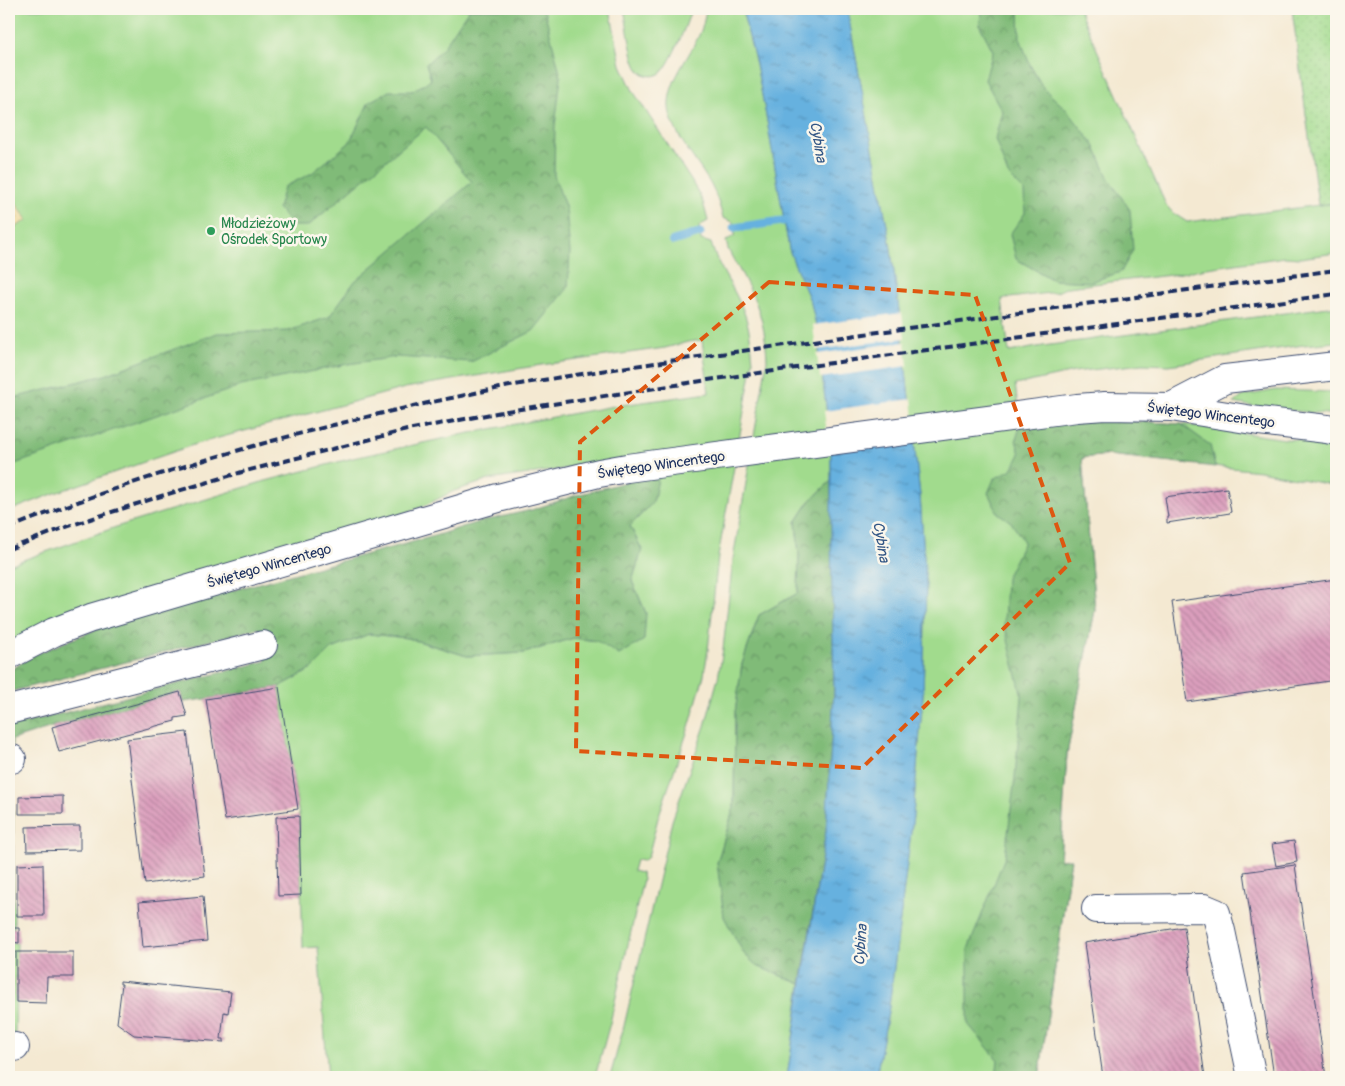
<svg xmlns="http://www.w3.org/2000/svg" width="1345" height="1086" font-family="Pangolin,sans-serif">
<defs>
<pattern id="forest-crowns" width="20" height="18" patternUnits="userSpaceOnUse" patternTransform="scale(1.25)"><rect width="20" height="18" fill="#80bb78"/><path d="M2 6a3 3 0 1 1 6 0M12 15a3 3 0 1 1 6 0" fill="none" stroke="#689866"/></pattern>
<pattern id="sand-dots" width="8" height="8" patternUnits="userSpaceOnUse" patternTransform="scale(1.25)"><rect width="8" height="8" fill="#eeda9e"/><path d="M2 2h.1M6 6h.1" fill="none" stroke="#ccbb8a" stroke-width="1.8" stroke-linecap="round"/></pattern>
<pattern id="garden-dots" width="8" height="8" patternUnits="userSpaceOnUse" patternTransform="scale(1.25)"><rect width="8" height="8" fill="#a1db8d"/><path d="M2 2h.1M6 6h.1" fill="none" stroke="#8abc7c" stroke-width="1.8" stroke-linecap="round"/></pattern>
<pattern id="water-ripples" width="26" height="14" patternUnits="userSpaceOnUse" patternTransform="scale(1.25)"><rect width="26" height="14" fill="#66b1df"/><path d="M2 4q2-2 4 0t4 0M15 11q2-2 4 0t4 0" fill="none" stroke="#5390b8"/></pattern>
<pattern id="building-back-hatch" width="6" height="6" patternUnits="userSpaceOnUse" patternTransform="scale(1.25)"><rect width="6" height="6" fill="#dc9fbd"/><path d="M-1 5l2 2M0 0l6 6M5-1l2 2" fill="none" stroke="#b2829d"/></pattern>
</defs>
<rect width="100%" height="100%" fill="#fbf7ec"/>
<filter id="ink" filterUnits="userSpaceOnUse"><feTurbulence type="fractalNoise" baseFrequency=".02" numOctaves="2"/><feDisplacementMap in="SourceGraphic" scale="10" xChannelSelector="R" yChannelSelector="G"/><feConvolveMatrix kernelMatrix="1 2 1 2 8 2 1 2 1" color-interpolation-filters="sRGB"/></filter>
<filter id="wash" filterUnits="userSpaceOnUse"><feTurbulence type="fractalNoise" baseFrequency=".0096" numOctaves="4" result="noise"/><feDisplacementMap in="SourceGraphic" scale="20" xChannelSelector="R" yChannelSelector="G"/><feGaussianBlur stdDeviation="1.12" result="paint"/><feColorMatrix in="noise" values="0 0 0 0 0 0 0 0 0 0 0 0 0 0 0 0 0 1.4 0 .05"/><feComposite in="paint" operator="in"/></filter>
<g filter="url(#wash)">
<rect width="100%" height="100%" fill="#f4e9d2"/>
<path fill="#a1db8d" stroke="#5e8576" d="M9,9H610L621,65L633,91L692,182L703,202L708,221L699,226L701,240L711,243C717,265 731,283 740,303C749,321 751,341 753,361L718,557L708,650L704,675L691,721L658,818L648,857L643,861L636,860L633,871L641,873L643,879L610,1023L595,1077H328L318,947L303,948L299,816L279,687L312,669L332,649L369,634L408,638L467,656L524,653L574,638L597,641L646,613L632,581L642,550L630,526L653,502L662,454L489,480L454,491L422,507L9,640V565L119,526L262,482L353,458L460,435L532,421L614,406L709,393L702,340L688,342L665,348L541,365L405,388L196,444L58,492L9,511Z
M624,9H691C688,22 671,63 662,72C655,78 644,77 638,69C631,59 627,22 624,9Z
M706,9H732L733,12L742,10L756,64L767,121L789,249L793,260L811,303L816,326L831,447V481L810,501L796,522L799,554L798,593L759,615L742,664L735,713L734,807L717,863L757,966L801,984L787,1077H610L624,1026L672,821L705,726L718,678L723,649L733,559L767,360C766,334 761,310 748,286C742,273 734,262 728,249L726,241L735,235L733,222L723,218C720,207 717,196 711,185C699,163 666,127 669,101C672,74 693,53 702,28C704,22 705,15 706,9Z
M847,9H1079L1166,205L1173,213L1187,222L1336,203V253L1300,258L1285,257L1207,268L1171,275L1068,287L1057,292L1002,299L1009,352L1043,346L1336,306V342L1304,345L1169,365L1142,364L1074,372L1015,385L1021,426L1115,420L1181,424L1285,439L1324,441L1336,444V486L1260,471L1109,455L1082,458L1095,610L1067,754L1060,860L1071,859L1039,1077H876L889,1007L913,816L923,695L926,586L920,495L900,318L890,242Z
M1276,390L1336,392V415C1302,411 1268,410 1234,403L1243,396Z
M9,768H13L14,928H11V942L17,943L15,1036H9Z"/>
<path fill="url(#forest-crowns)" stroke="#4e756b" d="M469,9H542L545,13L561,77L555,126L554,175L566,209L570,252L568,288L533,331L471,362L397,357L348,364L241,386L9,466V399L105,375L217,333L288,331L329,317L355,281L472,182L426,127L308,226H292L278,208L284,187L312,173L349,143L369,102L389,91H412L431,80L426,64L443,48Z
M983,9H1021L1019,12L1020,38L1030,65L1044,89L1068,111L1094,145L1109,179L1130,210L1133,250L1121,272L1090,282L1053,280L1016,259L1010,234L1025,213L1024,191L1008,175L995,139L1002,111L985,80L993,51L979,24Z
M1115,420L1181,424L1210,445L1215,467L1109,455L1082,458L1095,610L1067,754L1060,860L1071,859L1039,1077H996L998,1060L968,1024V949L1005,857L1015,777L1022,696L1004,624L1006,578L1024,542L1011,522L998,513L988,493L994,479L1012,469L1020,454L1016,440L1020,426L1061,421Z
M660,471L653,502L630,526L642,550L632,581L646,613L644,640L619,655L597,641L574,638L524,653L467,656L408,638L369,634L332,649L312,669L279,687L206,699L183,702L180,692L52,727L12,740V746L9,744V727L266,661L259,628L9,692V671L34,655L107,625L170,607L431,537L475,523L531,510L577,495L622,483Z
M831,481L834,690L832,730L826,831L801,984L757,966L744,954L724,917L717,863L734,807L735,713L742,664L759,615L798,593L799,554L796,522L810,501Z"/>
<path fill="url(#sand-dots)" stroke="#84847e" d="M9,191L27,220L10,231L9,229Z"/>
<path fill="url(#garden-dots)" stroke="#5e8576" d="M1292,9H1336V203L1318,205Z"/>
<path fill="url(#water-ripples)" stroke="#40709e" d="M742,9H847L890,242L900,318L920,495L926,586L923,695L913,816L889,1007L876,1077H787L826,831L834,690L831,542V447L816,325L811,303L793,260L789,249L767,121L756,64Z"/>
<path fill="#f4e9d2" d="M902,313L905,338L816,350L813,325Z
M905,342L908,366L820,378L817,354Z
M912,399L916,441L829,447L824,411Z"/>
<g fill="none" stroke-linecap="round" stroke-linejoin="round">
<path stroke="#66b1df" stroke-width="9" d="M734,228L796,219
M673,241L700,233"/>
</g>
<g id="blocks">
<path fill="url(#building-back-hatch)" d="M1227,488L1231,512H1230V513L1167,523V517H1168L1165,497Z
M1336,579V680L1187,702L1172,602Z
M279,687L298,809L225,820L206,699Z
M180,692L187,716L175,718V721L59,752L52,727Z
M187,732L205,876L145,884L127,739Z
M63,796V814H19V797Z
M299,816L301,895L278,896L276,817Z
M80,826V850L27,851L26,827Z
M1294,841L1297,862L1276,866L1272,844Z
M43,864L44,916H17V865Z
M1295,865L1326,1077H1274L1244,872Z
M203,896L207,941L143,947L139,902Z
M1184,927L1205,1077H1103L1084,943Z
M11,928H19V943L11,942Z
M16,952H73V977H47L46,1003L16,1002Z
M120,981L231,992L228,1013L224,1012L221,1039H224V1042L134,1035L117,1023L122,984H120Z"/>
</g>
</g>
<g filter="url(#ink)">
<use href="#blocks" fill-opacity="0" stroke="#3c4b6f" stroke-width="1"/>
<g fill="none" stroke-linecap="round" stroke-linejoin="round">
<defs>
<path id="minor" d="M1171,407L1225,379L1336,366
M9,655L54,632L91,618L498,498L599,473L627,468L1077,408L1105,406L1171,407L1259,421L1327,429L1336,431
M9,710L263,645
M9,759H12
M1096,909L1204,908L1216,913L1221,931L1252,1077
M9,1046L15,1047"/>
</defs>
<use href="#minor" stroke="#3c4b6f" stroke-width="30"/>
<use href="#minor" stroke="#fff" stroke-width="28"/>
<path stroke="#1b2f5e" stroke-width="4" stroke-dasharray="8 4" stroke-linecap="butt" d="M9,528C167,465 333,421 500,388C544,379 589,373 634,366C711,355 787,345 864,334C1021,313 1179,291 1336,270
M9,549L66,527L158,497L242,472L407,430L507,411L708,380L1336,294"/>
</g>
</g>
<path fill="none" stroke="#de5710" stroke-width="4" stroke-dasharray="10 6" stroke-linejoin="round" d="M769,282L975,295L1070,563L862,768L576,751L580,442Z"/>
<circle fill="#2e9e5b" stroke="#fbf7ec" stroke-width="2" cx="211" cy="231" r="5"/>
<g text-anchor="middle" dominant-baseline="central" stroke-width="5" stroke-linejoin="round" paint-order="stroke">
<g font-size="14" fill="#27864d" stroke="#fbf7ec" text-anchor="start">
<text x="221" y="223">Młodzieżowy<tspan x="221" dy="16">Ośrodek Sportowy</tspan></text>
</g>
<g font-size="14" fill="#1b2f5e" stroke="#fbf7ec">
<text transform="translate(1211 415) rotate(7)">Świętego Wincentego</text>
<text transform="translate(661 465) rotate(-8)">Świętego Wincentego</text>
<text transform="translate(269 566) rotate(-16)">Świętego Wincentego</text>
</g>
<g font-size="15" font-style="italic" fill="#325685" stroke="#fbf7ec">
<text transform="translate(818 142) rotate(81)">Cybina</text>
<text transform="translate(881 542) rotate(81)">Cybina</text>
<text transform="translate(861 945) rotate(-86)">Cybina</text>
</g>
</g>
<rect width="1345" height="1086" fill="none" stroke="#fbf7ec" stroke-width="30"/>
</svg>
